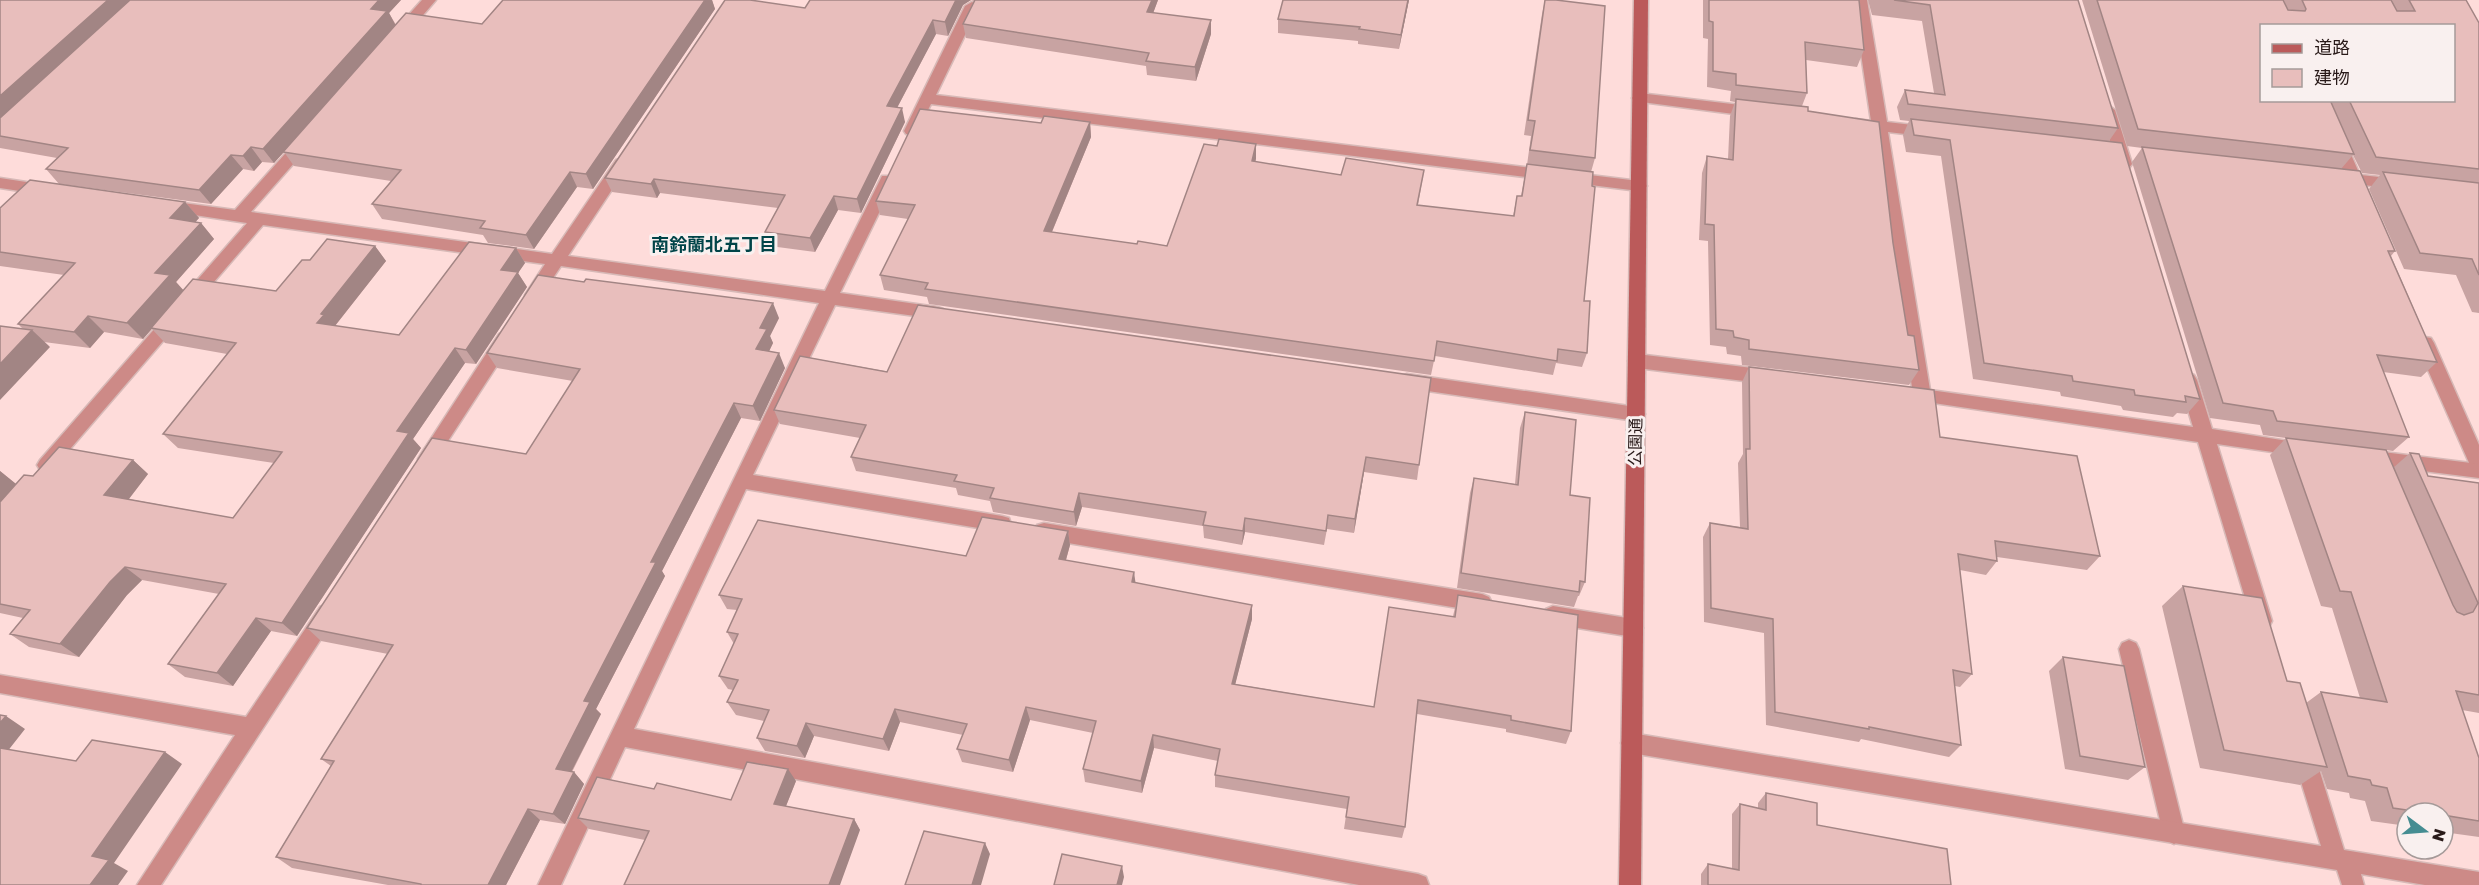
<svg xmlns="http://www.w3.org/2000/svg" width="2479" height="885" font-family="'Golos Text','Noto Sans JP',sans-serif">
<rect width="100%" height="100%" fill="#fedcda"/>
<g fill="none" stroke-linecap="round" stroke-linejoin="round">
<defs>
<path id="lane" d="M2312,100H2327L2367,191L2364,195H2354L2351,191Z
M2425,337L2431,338L2434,343L2479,445V472L2473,470L2470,465L2416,343L2419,338Z
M2129,640L2136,643L2139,649L2185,833L2182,840L2174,844L2166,840L2163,833L2119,649L2122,643Z"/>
<path id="street" d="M422,0H436L406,35H396L394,32L396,29Z
M1853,0H1867L1887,122L1930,127L1937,132L1930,137L1888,132L1930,390L2193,427L2179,380L2182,375L2188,373L2194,375L2197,380L2212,429L2307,444L2310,449L2307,454L2301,456L2217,444L2272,621L2269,627L2262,630L2255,627L2252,621L2198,442L1906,399L1903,394L1906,389L1912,387L1873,131L1851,127L1849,124L1856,119L1871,121Z
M972,2L979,6L936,95L1639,181L1644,182L1647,186L1644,190L1639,191L931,104L916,134H906L904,131L965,6Z
M1639,93L1757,107L1764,112L1757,117L1634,101L1632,98L1634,95Z
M2108,105L2115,110L2132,164L2129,168L2124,169L2116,164L2101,110Z
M305,136L310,137L313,141L310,145L251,212L552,254L616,160L621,159L629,164L568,256L825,291L882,176H892L895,180L840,293L937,307L943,309L945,313L943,317L937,319L835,305L753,475L1002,516L1009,518L1011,524L1009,530L1002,532L746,489L634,729L1418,874L1426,877L1429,885H1359L625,747L561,885H538L819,303L561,266L539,299H527L525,295L545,264L263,225L52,470L46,472L40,470L37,465L40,460L247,223L168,211L162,210L160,206L162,202L168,201L235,210L300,137Z
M2342,173L2398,179L2403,180L2406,184L2403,188L2398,189L2337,182L2334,178L2337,174Z
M0,178L46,185L51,186L54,190L51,194L46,195L0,188Z
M505,333L511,334L513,339L511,344L433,464L427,466L421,464L418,459L421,454L499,334Z
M1637,354L1769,370L1775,372L1778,377L1775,382L1769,384L1637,368L1631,366L1628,361L1631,356Z
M1407,374L1636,407L1642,409L1645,414L1642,419L1636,421L1407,388L1401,386L1398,381L1401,376Z
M2367,450L2479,464V478L2367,464L2361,462L2358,457L2361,452Z
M1044,523L1482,594L1489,597L1492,603L1489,609L1482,612L1044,539L1037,537L1035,531L1037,525Z
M327,604L334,607L337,613L334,619L161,885H137L235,735L0,693V675L246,717L320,607Z
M1553,606L1633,619L1640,622L1643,628L1640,634L1633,637L1553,624L1546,621L1543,615L1546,609Z
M1631,733L2321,846L2293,756L2297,749L2304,746L2311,749L2315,756L2344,850L2479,872V885H2425L2361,874L2364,885H2342L2337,870L1631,753L1624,750L1621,743L1624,736Z"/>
<path id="secondary" d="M1634,0H1648L1641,885H1619Z"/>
</defs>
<use href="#lane" stroke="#d7b9b7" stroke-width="3"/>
<use href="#street" stroke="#d7b9b7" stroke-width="3"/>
<use href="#secondary" stroke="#d7b9b7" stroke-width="3"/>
<use href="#lane" fill="#cd8a87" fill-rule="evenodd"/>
<use href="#street" fill="#cd8a87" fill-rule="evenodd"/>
<use href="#secondary" fill="#bb5a5a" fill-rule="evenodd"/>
</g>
<path fill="#c8a3a2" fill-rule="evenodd" d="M0,0H401L389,13L396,25L482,24L503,0H712L715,9L593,189L577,187L534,249L488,243L483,235L382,219L372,204L391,181L294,166L284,152L274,163L262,162L254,171L243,169L211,204L59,184L46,169L57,158L0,148Z
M810,0H1158L1153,13L1211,34L1196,81L1147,75L1146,66L966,38L963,24L974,1L971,0L963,5L948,36L936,34L897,108L905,122L861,213L838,210L815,252L770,246L765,232L778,208L660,193L657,198L612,192L605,178L805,8Z
M1409,0L1399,49L1358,44V41L1278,33V19Z
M1545,0L1595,158L1591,172L1584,301L1587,353L1582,367L1556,363L1553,375L1435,356L1431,375L929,304L927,297L884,290L880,275L908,219L880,215L876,201L1041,123L1090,122L1091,137L1052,232L1137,244L1167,246L1256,159L1255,162L1341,175L1424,170L1418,205L1513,216L1517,196H1521L1527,165L1531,136L1524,135L1542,14Z
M1703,0H1859L1864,50L1857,67L1806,60L1807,93L1802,106L1808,111L1893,243L1908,335L1919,370L1909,385L1742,365L1741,356L1727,354L1726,347L1710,345L1708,241L1699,240L1702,173L1707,156L1728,159L1730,116L1735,102L1730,101L1731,91L1707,87L1708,39L1703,38Z
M1868,0H2078L2118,128L2109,141L2200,399L2187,414L2177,413L2173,417L2123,410L2121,406L2061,396L2060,392L1973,379L1941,156L1906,152L1903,135L1909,121L1900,120L1897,107L1905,90L1934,93L1922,21L1872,15Z
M2082,0H2466L2479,23V313L2472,312L2456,275L2404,269L2369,189L2380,175L2362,173L2353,155L2341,169L2395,251L2391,256L2437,362L2421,377L2383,372L2409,437L2393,451L2386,450L2393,468L2410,453L2428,476L2479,483V713L2462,710L2479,758V837L2443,832V813H2407V826L2371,821L2365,801L2350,798L2349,793L2327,789L2321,771L2300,785L2200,768L2162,606L2183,586L2287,681L2306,703L2321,692L2360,698L2332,608L2321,606L2270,455L2286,438L2358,447L2263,435L2260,425L2210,418L2132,162L2142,148L2127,146ZM2262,26L2454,100H2262Z
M185,202L199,218L195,222L201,223L214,239L176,282L184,291H276L310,260L375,246L386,261L335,326L399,335L516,248L525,263L518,273L527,287L476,364L465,363L413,439L421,448L297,636L271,631L233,686L185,677L168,664L219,594L142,580L127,595L79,657L29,647L10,634L23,618L0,613V471L16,484L33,476L133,460L148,474L129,499L233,518L274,463L178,448L163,434L227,354L165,343L152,329L143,339L104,332L90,348L44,342L50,347L23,329L18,324L64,275L0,266V208Z
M779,318L770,336L773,343L769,351L785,368L760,421L741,418L662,571L665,576L596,709L601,714L572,772H574L584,784L565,824L540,820L506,885H388L292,868L276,857L331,766L321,759L388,654L321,641L307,628L526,454L573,381L497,368L487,353Z
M800,356L1419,465L1417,480L1364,472L1354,533L1327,529L1324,545L1245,532L1242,545L1204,538L1203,526L1082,507L1076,526L993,512L990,501L958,495L956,488L856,471L851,457L860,438L780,424L774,410Z
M1749,367L1940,437L2100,556L2087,570L1997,557V561L1986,575L1960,570L1972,674L1960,687L1955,686L1961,745L1949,757L1861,739L1859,742L1766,725L1764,633L1704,622L1703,537L1710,523L1740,527L1738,463L1743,454L1742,382Z
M1525,412L1570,495L1585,582L1579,596H1578L1574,607L1457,588L1470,493L1474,478L1515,484L1520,428Z
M1068,531L1070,545L1066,560L1252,619L1235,684L1374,707L1453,616L1458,595L1571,731L1566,744L1506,732V729L1417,714L1405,827L1402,838L1344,829L1347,809L1215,787V775L1218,761L1154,748L1142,793L1085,782L1083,769L1093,733L1030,720L1013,772L962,762L957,749L963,735L900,722L889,751L814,736L805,758L765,751L757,738L764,721L736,715L727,702L733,690L728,689L719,676L734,644L727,632L737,610L727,609L719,595L966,556Z
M2063,657L2145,767L2128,780L2065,769L2049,671Z
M796,781L786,806L854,819L860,830L645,840L589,829L578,818L654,789L731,800Z
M1766,793L1817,825L1951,885H1701V874L1708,864L1732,869V814L1740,804L1758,808V803Z"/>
<path fill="#a28584" d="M108,0H136L0,123V96Z
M379,0H401L389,13L396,26L274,163L263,149L371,9Z
M705,0H712L715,9L593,189L586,174Z
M956,0H971L963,5L948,36L945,22Z
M1152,0H1158L1148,27L1147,12Z
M1408,0H1409L1399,49L1401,35Z
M933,20L936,34L890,121L887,106Z
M1211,20V34L1196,81L1195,67Z
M902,108L905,122L861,213L857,199Z
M1090,122L1091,137L1046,246L1044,231Z
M1256,144V159L1251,176L1252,161Z
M251,147L262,162L254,171L243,156Z
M231,155L243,169L211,204L199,190Z
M570,172L577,187L534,249L526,235Z
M654,179L660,193L657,198L651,184Z
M834,196L838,210L815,252L810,238Z
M185,202L199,218L184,235L170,218Z
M201,223L214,239L176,282L184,291L143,339L127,323L155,273Z
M375,246L386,261L334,327L317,323L321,314Z
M516,248L525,263L518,273L527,287L476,364L466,350L501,270Z
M773,303L779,318L770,336L773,343L763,364L756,349L760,328Z
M88,316L104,332L90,348L74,332Z
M32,330L50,347L0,400V364Z
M455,348L465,363L413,439L421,448L297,636L282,623L397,431Z
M779,353L785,368L760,421L753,406Z
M734,403L741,418L662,571L665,576L596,709L601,714L567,780L556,769L584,701L651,562Z
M1366,457L1364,472L1354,533L1355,519Z
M133,460L148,474L121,509L104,495Z
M0,471L16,484L0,503Z
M1079,493L1082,507L1076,526L1074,512Z
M1245,518V532L1242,545L1243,531Z
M1068,531L1070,545L1062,574L1059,559Z
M125,567L142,580L127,595L79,657L60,644L110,582Z
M1134,572L1136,586L1132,582Z
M1252,605V619L1232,697V684Z
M256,618L271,631L233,686L217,673Z
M1026,707L1030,720L1013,772L1009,760Z
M895,709L900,722L889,751L883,739Z
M6,716L25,729L3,757L0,755V723Z
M806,723L814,736L805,758L797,746Z
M1153,735L1154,748L1142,793L1141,781Z
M165,752L182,764L114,863L128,871L118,885H91L92,856Z
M788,769L796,781L782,816L774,804Z
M574,772L584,784L565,824L553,814Z
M528,809L540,820L506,885H488Z
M854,819L860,830L840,885H829Z
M985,843L990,854L981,885H972Z
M1122,866L1124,877L1122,885H1117Z"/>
<path fill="#e8bebc" stroke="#a28584" stroke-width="1.5" d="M0,0H108L0,96Z
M130,0H379L371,9L387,11L263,149L251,147L243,156L231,155L199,190L46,169L68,148L0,136V118Z
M503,0H705L586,174L570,172L526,235L480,228L485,221L372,204L401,170L283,152L406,13L482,24Z
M725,0H750L805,8L810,0H956L945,22L933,20L887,106L902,108L857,199L834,196L810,238L765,232L785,195L654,179L651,184L605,178Z
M975,0H1152L1147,12L1211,20L1195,67L1146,61L1149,53L963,24Z
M1283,0H1408L1401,35L1359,29L1360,27L1278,19Z
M1545,0H1556L1605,6L1595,158L1530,150L1535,121L1528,120Z
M1709,0H1859L1864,50L1805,42L1807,93L1736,85V74L1713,71V22L1709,21Z
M1894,0H2078L2118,128L1908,104L1905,90L1945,95L1930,5Z
M2097,0H2283L2288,10L2305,11L2306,9L2302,0H2391L2397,11H2415L2409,0H2466L2479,23V169L2376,157L2349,100H2454V26H2262V100H2330L2354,154L2138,129Z
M1736,99L1808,107V111L1879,122L1893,243L1908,335L1914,336L1919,370L1749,349V340L1734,337L1733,331L1716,329L1714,225L1705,224L1707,156L1733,160Z
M920,109L1041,123L1044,116L1090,122L1044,231L1137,244L1138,241L1167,246L1204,144L1217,146L1219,139L1256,144L1252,161L1341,175L1346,158L1424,170L1417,205L1514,216L1517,196H1522L1527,164L1593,172L1592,186L1595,187L1584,301H1590L1587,353L1558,349L1557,361L1437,341L1434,361L925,289L928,283L880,275L915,205L876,201Z
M1911,119L2122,143L2200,399L2185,396L2186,402L2135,395L2134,390L2073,381L2072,376L1984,363L1950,140L1914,135Z
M2142,147L2360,171L2395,251H2388L2437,362L2377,355L2409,437L2277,421L2273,411L2223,403Z
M2383,172L2479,183V275L2472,259L2420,253Z
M30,180L185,202L170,218L201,223L155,273L170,275L127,323L88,316L74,332L18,324L75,263L0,252V208Z
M327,239L375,246L321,314L324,315L317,323L399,335L469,242L516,248L501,270L518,272L466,350L455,348L397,431L409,433L282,623L256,618L217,673L168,664L226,584L125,567L110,582L60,644L10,634L30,610L0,604V502L24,475L33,476L59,447L133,460L104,495L233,518L282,452L163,434L236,343L151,328L193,279L276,291L302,260H310Z
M538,275L584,282L586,279L773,303L760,328L767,329L756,349L779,353L753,406L734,403L651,562H656L584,701L590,702L556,769L574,772L553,814L528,809L488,885H421V884L276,857L334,761L321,759L393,645L307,628L432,438L526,454L580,369L487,353Z
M918,305L1431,378L1419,465L1366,457L1355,519L1328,515L1326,531L1245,518L1243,531L1203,525L1206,512L1079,493L1074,512L990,498L994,488L954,481L957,475L851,457L866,425L774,410L800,356L887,372Z
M0,326L32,330L0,364Z
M1749,367L1934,390L1940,437L2077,456L2100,556L1995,541L1997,561L1958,554L1972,674L1953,670L1961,745L1869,727V729L1775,712L1773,619L1711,608L1710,523L1748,529L1746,449H1750Z
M1525,412L1576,420L1570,495L1590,498L1585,582L1580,581L1579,592L1461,573L1474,478L1518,485Z
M2286,438L2386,450L2453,605L2457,612L2464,615L2473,612L2478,603L2410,453L2419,454L2428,476L2479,483V695L2456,691L2479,758V821L2443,815V813H2427L2393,808L2387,788L2372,785L2370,780L2348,776L2321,692L2387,702L2351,592L2340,591Z
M982,517L1068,531L1059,559L1134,572L1132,582L1252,605L1232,684L1374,707L1389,607L1455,617L1458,595L1578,615L1571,731L1511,720V716L1418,700L1405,827L1346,817L1349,797L1215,775L1220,749L1153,735L1141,781L1083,769L1096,721L1026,707L1009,760L957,749L967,724L895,709L883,739L806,723L797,746L757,738L769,710L727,702L738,680L719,676L738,634L727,632L742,599L719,595L758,520L966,556Z
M2183,586L2262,598L2287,681L2300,683L2327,767L2224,750Z
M2063,657L2124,666L2145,767L2080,756Z
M0,715L6,716L0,723Z
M92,740L165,752L92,856L109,860L90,885H0V748L76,761Z
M747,762L788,769L774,804L854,819L829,885H624L649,831L578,818L597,777L654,789L657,783L731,800Z
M1766,793L1817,803V825L1947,849L1951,885H1708V864L1739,870L1740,804L1766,810Z
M924,831L985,843L972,885H905Z
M1062,854L1122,866L1117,885H1054Z"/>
<g text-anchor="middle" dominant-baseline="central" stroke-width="6" stroke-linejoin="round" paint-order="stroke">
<g font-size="16" fill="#281918" stroke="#f9f0ef">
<text transform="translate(1635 442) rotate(-89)">公園通</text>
</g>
<g font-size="18" font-weight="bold" fill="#004448" stroke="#f9f0ef">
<text x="714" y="244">南鈴蘭北五丁目</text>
</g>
</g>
<rect x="2260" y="24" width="195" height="78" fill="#f9f0ef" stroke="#a59a99" stroke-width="1.5"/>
<rect x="2272" y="44" width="30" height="9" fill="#bb5a5a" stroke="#a59a99" stroke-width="1.5"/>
<text x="2314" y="54" font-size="18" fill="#281918">道路</text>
<rect x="2272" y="69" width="30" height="18" fill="#e8bebc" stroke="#a59a99" stroke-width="1.5"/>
<text x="2314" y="84" font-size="18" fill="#281918">建物</text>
<g transform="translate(2425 831) rotate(106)"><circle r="28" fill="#f9f0ef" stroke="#a59a99" stroke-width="1.5"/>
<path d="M0-4.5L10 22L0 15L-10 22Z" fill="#458d92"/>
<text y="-9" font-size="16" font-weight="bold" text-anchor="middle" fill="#281918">N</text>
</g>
</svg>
